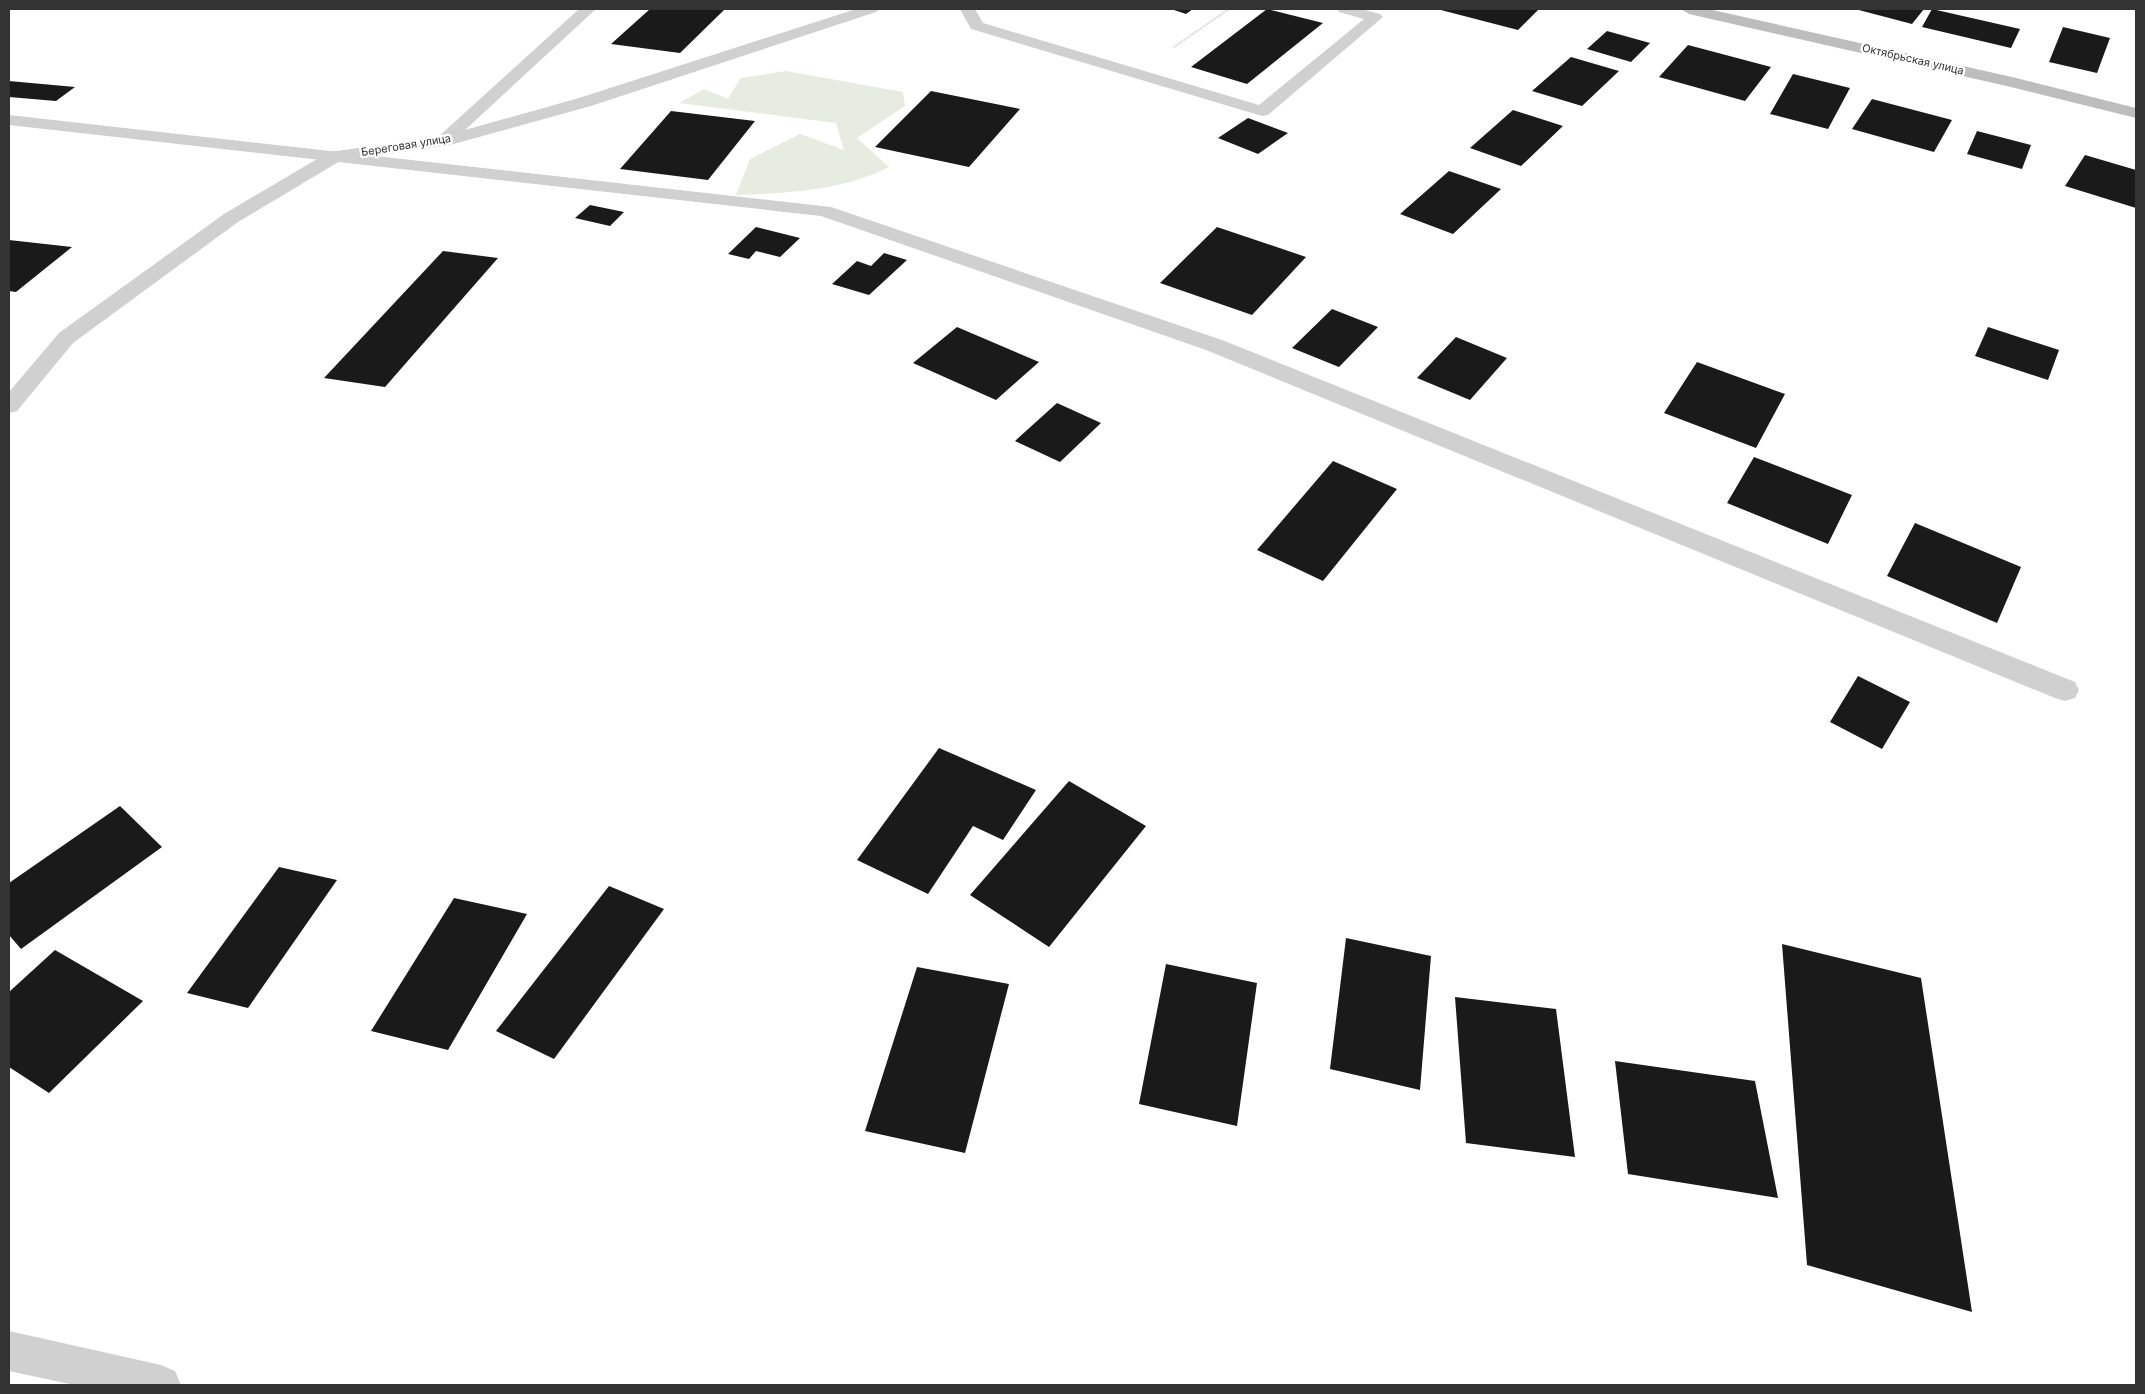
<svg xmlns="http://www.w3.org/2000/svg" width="2145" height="1394" font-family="Inter,sans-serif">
<rect width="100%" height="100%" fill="#fff"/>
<path fill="#e6ecdf" d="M786,71L903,92L905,106L857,138L889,167C842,191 788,193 736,195L750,159L800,134L844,150L836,123L679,103L704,89L728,99L741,78Z"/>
<path fill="#1a1a1a" d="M650,9H725L680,53L611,44Z
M1171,9H1193L1186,14Z
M1267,9L1323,23L1247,84L1191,67Z
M1437,9H1539L1518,30Z
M1855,9H1924L1912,24Z
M1932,9L2020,29L2011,48L1922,27Z
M2063,27L2110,38L2097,73L2049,62Z
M1607,31L1650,43L1631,62L1587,49Z
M1688,45L1771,67L1745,101L1659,77Z
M1571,57L1619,71L1582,106L1532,91Z
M1793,74L1850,88L1828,129L1770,114Z
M9,81L75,87L56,101L9,97Z
M931,91L1020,109L969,167L875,147Z
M1872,99L1952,120L1934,152L1852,129Z
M1513,110L1563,126L1521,166L1470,148Z
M671,111L755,121L708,180L620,169Z
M1248,118L1288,133L1258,154L1218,138Z
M1977,131L2031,145L2022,169L1967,154Z
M2085,155L2136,170V208L2065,186Z
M1449,171L1501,189L1453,234L1400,214Z
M590,205L624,212L610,226L575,218Z
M756,227L800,238L780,257L756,251L749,259L728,254Z
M1217,227L1306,257L1252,315L1160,283Z
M9,240L72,247L16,292L9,291Z
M443,251L498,258L385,387L324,378Z
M884,253L907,260L869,295L832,284L857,261L871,266Z
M1332,309L1378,327L1339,367L1292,348Z
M957,327L1039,362L996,400L913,363Z
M1988,327L2059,350L2048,380L1975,356Z
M1456,337L1507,358L1470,400L1417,378Z
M1697,362L1785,394L1756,448L1664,413Z
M1057,403L1101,423L1060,462L1015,441Z
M1754,457L1852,495L1828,544L1727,503Z
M1333,461L1397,489L1323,581L1257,550Z
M1915,523L2021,567L1997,623L1887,576Z
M1858,676L1910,702L1882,749L1830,722Z
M939,748L1036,790L1003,840L973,826L928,894L857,860Z
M1069,781L1146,826L1049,947L970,895Z
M120,806L162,847L21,949L9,935V883Z
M279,867L337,880L248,1008L187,993Z
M609,886L664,909L554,1059L496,1031Z
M454,898L527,914L448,1050L371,1031Z
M1346,938L1431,956L1420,1090L1330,1069Z
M1782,944L1921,978L1972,1312L1807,1265Z
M55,950L143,1001L49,1093L9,1067V992Z
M1166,964L1257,983L1237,1126L1139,1104Z
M917,967L1009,984L965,1153L865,1131Z
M1455,997L1556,1009L1575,1157L1466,1143Z
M1615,1061L1755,1081L1778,1198L1628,1174Z"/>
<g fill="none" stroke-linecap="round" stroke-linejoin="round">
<path stroke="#cdcdcd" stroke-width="2" stroke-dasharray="1 1" stroke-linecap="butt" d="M1174,47L1229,9"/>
<path fill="#d0d0d0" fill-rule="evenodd" d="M960,9H975L983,23L1259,105L1364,19L1339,12L1337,9H1361L1380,14L1383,17L1268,115L1262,116L971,29Z
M9,115L831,207L1222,340L2075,682L2079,690L2075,698L2065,701L2055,698L1206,350L821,216L9,125Z"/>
<path fill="#d0d0d0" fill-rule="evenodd" d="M579,9H596L465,130L579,98L856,9H879L876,12L591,106L450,145L340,161L238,222L73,343L17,411L9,413V392L59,333L224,214L329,152L438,137Z
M9,1331L161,1365L175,1371L181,1385H74L9,1371Z"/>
<path fill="#bdbdbd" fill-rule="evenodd" d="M1681,9H1708L2012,77L2136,108V118L2011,87L1689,14Z"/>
</g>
<g text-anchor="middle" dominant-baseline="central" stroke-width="5" stroke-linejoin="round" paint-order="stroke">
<g font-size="11" fill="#333" stroke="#fff">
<text transform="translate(1913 59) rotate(13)">Октябрьская улица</text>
<text transform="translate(406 145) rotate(-9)">Береговая улица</text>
</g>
</g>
<rect width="2145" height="1394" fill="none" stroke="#333333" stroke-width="20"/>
</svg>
